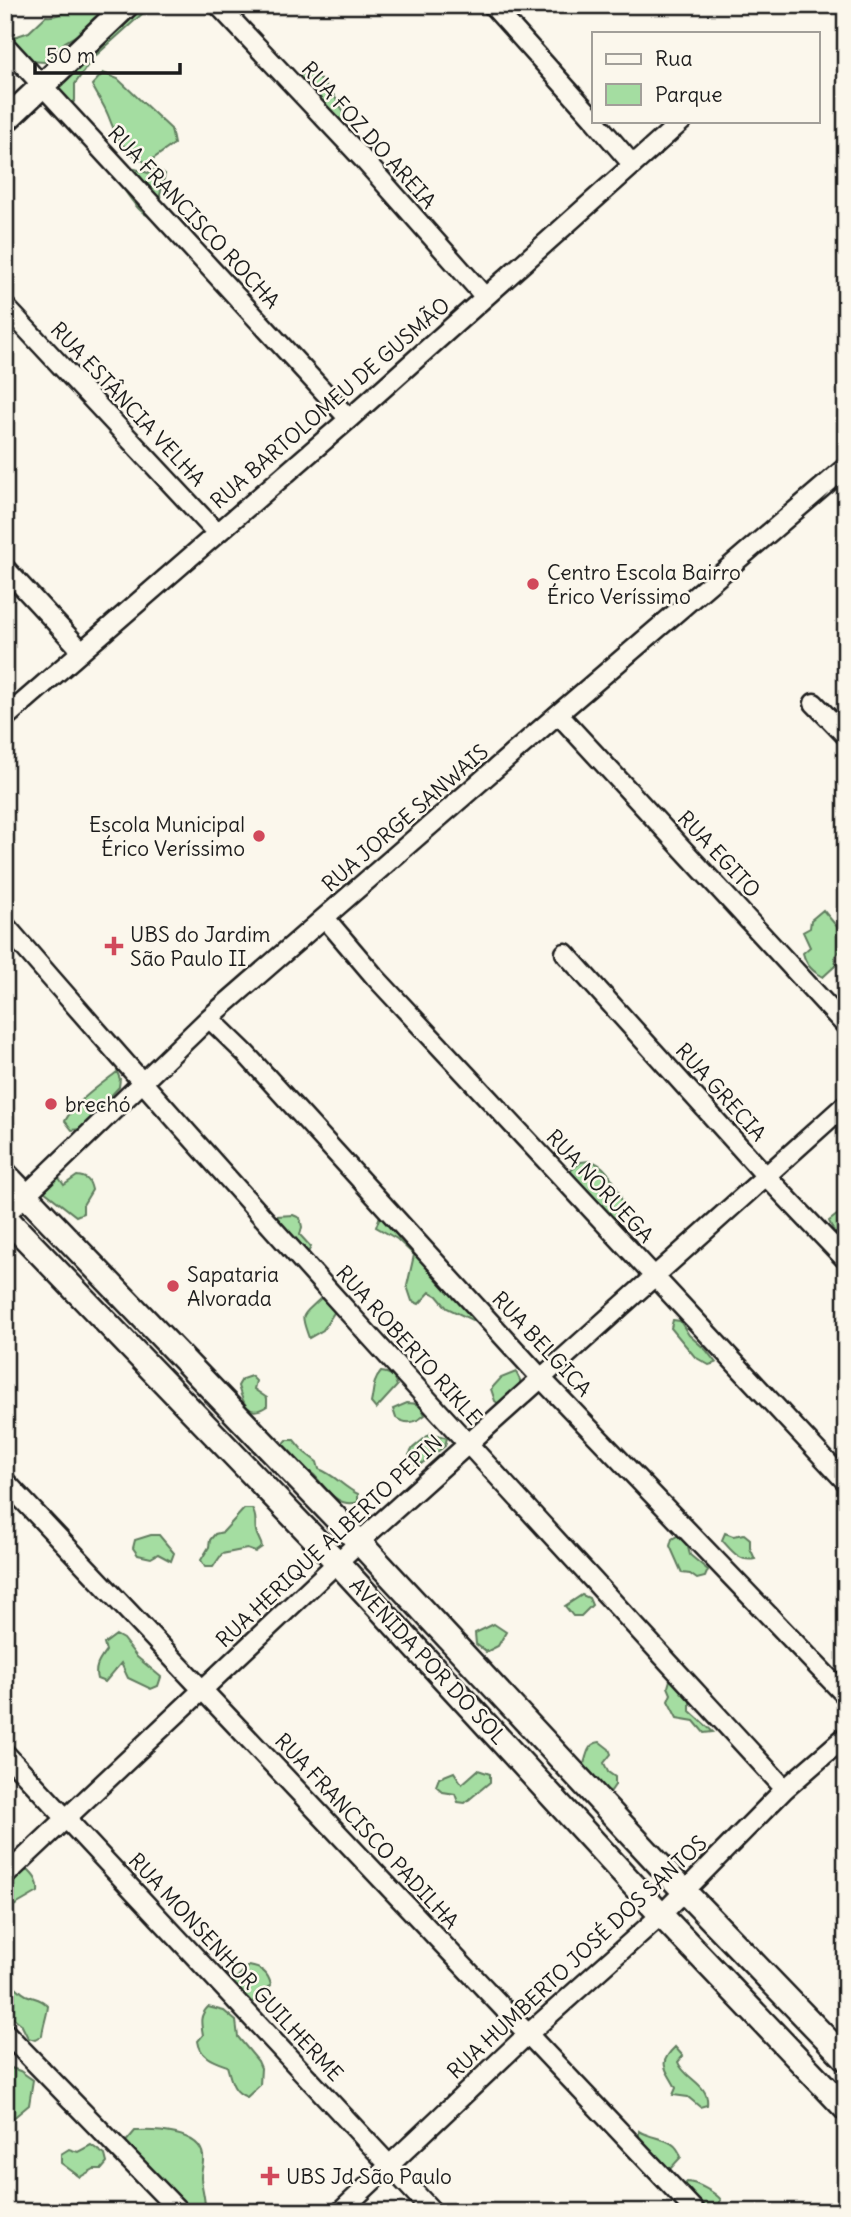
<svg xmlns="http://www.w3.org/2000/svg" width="851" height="2217" font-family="Delius,sans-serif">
<rect width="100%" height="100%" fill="#fbf7ec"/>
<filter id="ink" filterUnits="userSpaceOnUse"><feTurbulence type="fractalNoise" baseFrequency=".0143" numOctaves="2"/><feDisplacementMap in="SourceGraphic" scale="14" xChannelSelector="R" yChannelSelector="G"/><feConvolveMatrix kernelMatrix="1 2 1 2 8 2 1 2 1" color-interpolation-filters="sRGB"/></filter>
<g filter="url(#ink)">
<path fill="#a4dda1" stroke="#607c5e" stroke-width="2" d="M72,5H113L87,29L65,42L45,62L28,61L9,43L14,37L29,32L46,16C57,17 64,13 72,5Z
M137,5H152L92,59L75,84V100L70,107L58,91L61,75Z
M308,72C325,79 336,98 345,114L342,121L334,122L297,82L300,75Z
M103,73L118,79L171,129L174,144L147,163C123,151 117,139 108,115C104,105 97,95 92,85Z
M155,168L165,174L160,195L163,211L158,218C141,218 132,200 122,187L125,180L135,169L148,173Z
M823,910L844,935L846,944L835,956L836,965L823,977C812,971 806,965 803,953L810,947L803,932L810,928L811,920Z
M117,1072L120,1079L119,1087L86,1123L80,1129L72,1130L65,1121C76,1101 99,1086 117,1072Z
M589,1161C608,1163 622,1194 624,1212L618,1217L609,1218L603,1213L569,1172L581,1162Z
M57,1175L64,1185L77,1176C87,1177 90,1180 92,1190L83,1205V1213L76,1216L44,1191L45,1183Z
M846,1208V1243L834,1232L829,1221Z
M293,1215L300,1218L302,1227L300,1235L311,1247L307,1254L278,1224L277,1216Z
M380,1216L388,1218L432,1272L446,1277L454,1299L469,1303L480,1314L476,1322L447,1308L437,1296L430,1292L419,1304L412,1301L407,1286L414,1255L397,1239L376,1227Z
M321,1298L333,1303L335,1311L323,1330L309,1338C300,1312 300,1318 321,1298Z
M673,1320L680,1321L689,1335L706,1350L716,1363L709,1365L695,1357L671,1328Z
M381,1372C391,1373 394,1376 397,1386L376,1409L371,1403C374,1391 372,1382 381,1372Z
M516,1372L520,1380V1388L500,1405L495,1401L491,1389L501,1378Z
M251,1376L256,1381L254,1389L267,1398V1406C248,1419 243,1403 238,1386L242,1379Z
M407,1403C417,1403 421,1405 425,1415C415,1423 407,1425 396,1418L393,1409Z
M431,1433L447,1438L445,1446L417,1467L409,1455L413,1448Z
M287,1440H294L304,1452L317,1462L319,1469C335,1475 343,1487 358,1494V1502C338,1509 326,1488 314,1475C310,1471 304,1470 300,1466C294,1460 289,1452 282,1446Z
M244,1509H252C258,1518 254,1522 256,1531C257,1537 261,1541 262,1547L255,1552L247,1549L222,1554L213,1567H205L201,1560L209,1547L210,1540L215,1534L223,1532Z
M725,1533L733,1536L744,1534L750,1539V1548L755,1559C739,1562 732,1551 722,1540Z
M151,1535H159L174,1553L171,1561L158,1554L151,1558L138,1555L133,1548L135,1540Z
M679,1535L686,1540L690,1555L708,1570L705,1577L697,1579L690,1574L682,1573L670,1546L672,1539Z
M582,1595L589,1598L592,1605L581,1616H573L565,1606Z
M494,1624L506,1632L498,1646L486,1652L476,1644L475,1633Z
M116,1635L123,1639L137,1657L161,1677L158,1686L151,1689L128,1678L121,1663L105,1682L97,1679C94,1667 99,1661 106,1651L104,1644Z
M670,1680L678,1683L690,1694V1711L713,1732L704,1733L694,1721L677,1718L668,1701L671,1694L668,1687Z
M600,1742L609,1749L611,1754L604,1763L608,1772L615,1777V1785L611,1791L604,1790L590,1775L584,1764C587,1754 588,1743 600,1742Z
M478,1770L490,1774V1782L465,1803L458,1802L455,1794L443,1792L436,1786L439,1778L454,1772L462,1784Z
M20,1871H29C35,1877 39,1882 38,1892L5,1911V1882Z
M249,1966C261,1968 268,1972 271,1985L258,1995L249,2009L233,1991L232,1982Z
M5,1981C15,1983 18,1991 26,1995C35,1999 41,1998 48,2006C47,2017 43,2024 42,2036L35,2040L28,2038L21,2024L5,2011Z
M208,2007L224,2011L236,2021L238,2037L258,2061L261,2068L260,2085L247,2097C232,2092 231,2079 227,2066C213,2061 200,2057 198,2041L203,2035C201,2023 199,2016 208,2007Z
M675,2047L683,2056L678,2062C684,2079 710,2084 707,2105L700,2107L688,2097L673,2095L676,2088C667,2069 656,2065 675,2047Z
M5,2066L20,2071L33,2080L29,2105L11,2120L5,2118L6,2110L12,2104L5,2093Z
M135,2131C154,2130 200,2131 203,2156C204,2163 201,2171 201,2178C202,2190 206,2200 205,2212H188L184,2209L164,2183L127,2150L124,2144Z
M639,2131C655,2141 675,2136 681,2157L670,2169H665C657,2156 648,2151 639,2139Z
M91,2145L105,2155L107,2163L102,2169H94L80,2177L61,2163V2154L69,2149L78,2152Z
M687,2182C696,2182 716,2193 721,2200L716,2210H703L682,2187Z"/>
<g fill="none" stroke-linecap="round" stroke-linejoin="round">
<defs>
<path id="minor" d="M218,5L362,158L485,297
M492,5L594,119
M5,45L349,419
M595,121L633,165
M5,306L217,533
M5,568L82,651
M814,703L846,736
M558,714L846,1026
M5,718L349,419L682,121
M325,918L375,977L846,1482
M5,925C259,1219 523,1504 785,1789
M565,953L765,1175L846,1260
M209,1018L245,1053L540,1377L846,1696
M5,1215L209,1018L558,714L846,467
M5,1481L696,2212
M5,1753L433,2212
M5,1876L359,1542L846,1104
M5,2032L180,2212
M340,2212L528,2034L661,1915L785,1789L846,1736"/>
<path id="tertiary" d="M5,121L127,5
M5,1174L359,1542L683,1890L846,2059
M5,1217L337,1562L661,1915L846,2109"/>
</defs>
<use href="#minor" stroke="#1c1c1c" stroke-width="23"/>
<use href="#tertiary" stroke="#1c1c1c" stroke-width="28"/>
<use href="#minor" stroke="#fbf7ec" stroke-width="18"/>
<use href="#tertiary" stroke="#fbf7ec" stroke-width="23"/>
</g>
</g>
<g fill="#d1495b" stroke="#fbf7ec" stroke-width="2.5">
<circle cx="533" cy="584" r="7"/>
<circle cx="259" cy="836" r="7"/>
<path d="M110.5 935.5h7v7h7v7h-7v7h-7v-7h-7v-7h7z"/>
<circle cx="51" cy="1104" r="7"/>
<circle cx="173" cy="1286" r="7"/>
<path d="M266.5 2165.5h7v7h7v7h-7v7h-7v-7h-7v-7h7z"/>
</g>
<g text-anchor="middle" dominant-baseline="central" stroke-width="5" stroke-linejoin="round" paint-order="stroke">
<g font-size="21" fill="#1c1c1c" stroke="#fbf7ec">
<text transform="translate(369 135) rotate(48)">RUA FOZ DO AREIA</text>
<text transform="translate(194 217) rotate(47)">RUA FRANCISCO ROCHA</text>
<text transform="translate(330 403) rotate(-41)">RUA BARTOLOMEU DE GUSMÃO</text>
<text transform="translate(128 404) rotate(47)">RUA ESTÂNCIA VELHA</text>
<text transform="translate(405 818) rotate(-41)">RUA JORGE SANWAIS</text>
<text transform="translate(719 854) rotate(47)">RUA EGITO</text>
<text transform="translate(721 1092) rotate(48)">RUA GRECIA</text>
<text transform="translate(600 1186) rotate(47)">RUA NORUEGA</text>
<text transform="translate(542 1344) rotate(47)">RUA BELGICA</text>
<text transform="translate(409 1345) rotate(48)">RUA ROBERTO RIKLE</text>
<text transform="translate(329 1541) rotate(-43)">RUA HERIQUE ALBERTO PEPIN</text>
<text transform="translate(428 1661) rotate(47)">AVENIDA POR DO SOL</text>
<text transform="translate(367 1831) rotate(47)">RUA FRANCISCO PADILHA</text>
<text transform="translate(577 1957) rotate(-43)">RUA HUMBERTO JOSÉ DOS SANTOS</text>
<text transform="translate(236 1967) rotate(47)">RUA MONSENHOR GUILHERME</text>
</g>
<g font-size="21" fill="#1c1c1c" stroke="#fbf7ec" text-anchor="start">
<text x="547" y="572">Centro Escola Bairro<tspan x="547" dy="24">Érico Veríssimo</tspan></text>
<text x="245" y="824" text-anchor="end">Escola Municipal<tspan x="245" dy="24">Érico Veríssimo</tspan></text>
<text x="130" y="934">UBS do Jardim<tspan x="130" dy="24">São Paulo II</tspan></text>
<text x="65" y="1104">brechó</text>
<text x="187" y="1274">Sapataria<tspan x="187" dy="24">Alvorada</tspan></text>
<text x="286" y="2176">UBS Jd São Paulo</text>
</g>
</g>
<rect width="851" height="2217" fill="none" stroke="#fbf7ec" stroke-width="28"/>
<rect x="14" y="14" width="823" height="2189" fill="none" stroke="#1c1c1c" stroke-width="2.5" filter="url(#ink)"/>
<rect x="592" y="32" width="228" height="91" fill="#fbf7ec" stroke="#a29f99" stroke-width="2"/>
<rect x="606" y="54" width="35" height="10" fill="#fbf7ec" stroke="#a29f99" stroke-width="2"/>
<text x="655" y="66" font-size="21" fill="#1c1c1c">Rua</text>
<rect x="606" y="84" width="35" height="21" fill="#a4dda1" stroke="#a29f99" stroke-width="2"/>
<text x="655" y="102" font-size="21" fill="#1c1c1c">Parque</text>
<path d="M35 63v10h145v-10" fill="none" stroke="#1c1c1c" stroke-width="3.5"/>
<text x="46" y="63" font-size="21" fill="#1c1c1c" stroke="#fbf7ec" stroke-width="5" paint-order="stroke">50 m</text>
</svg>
